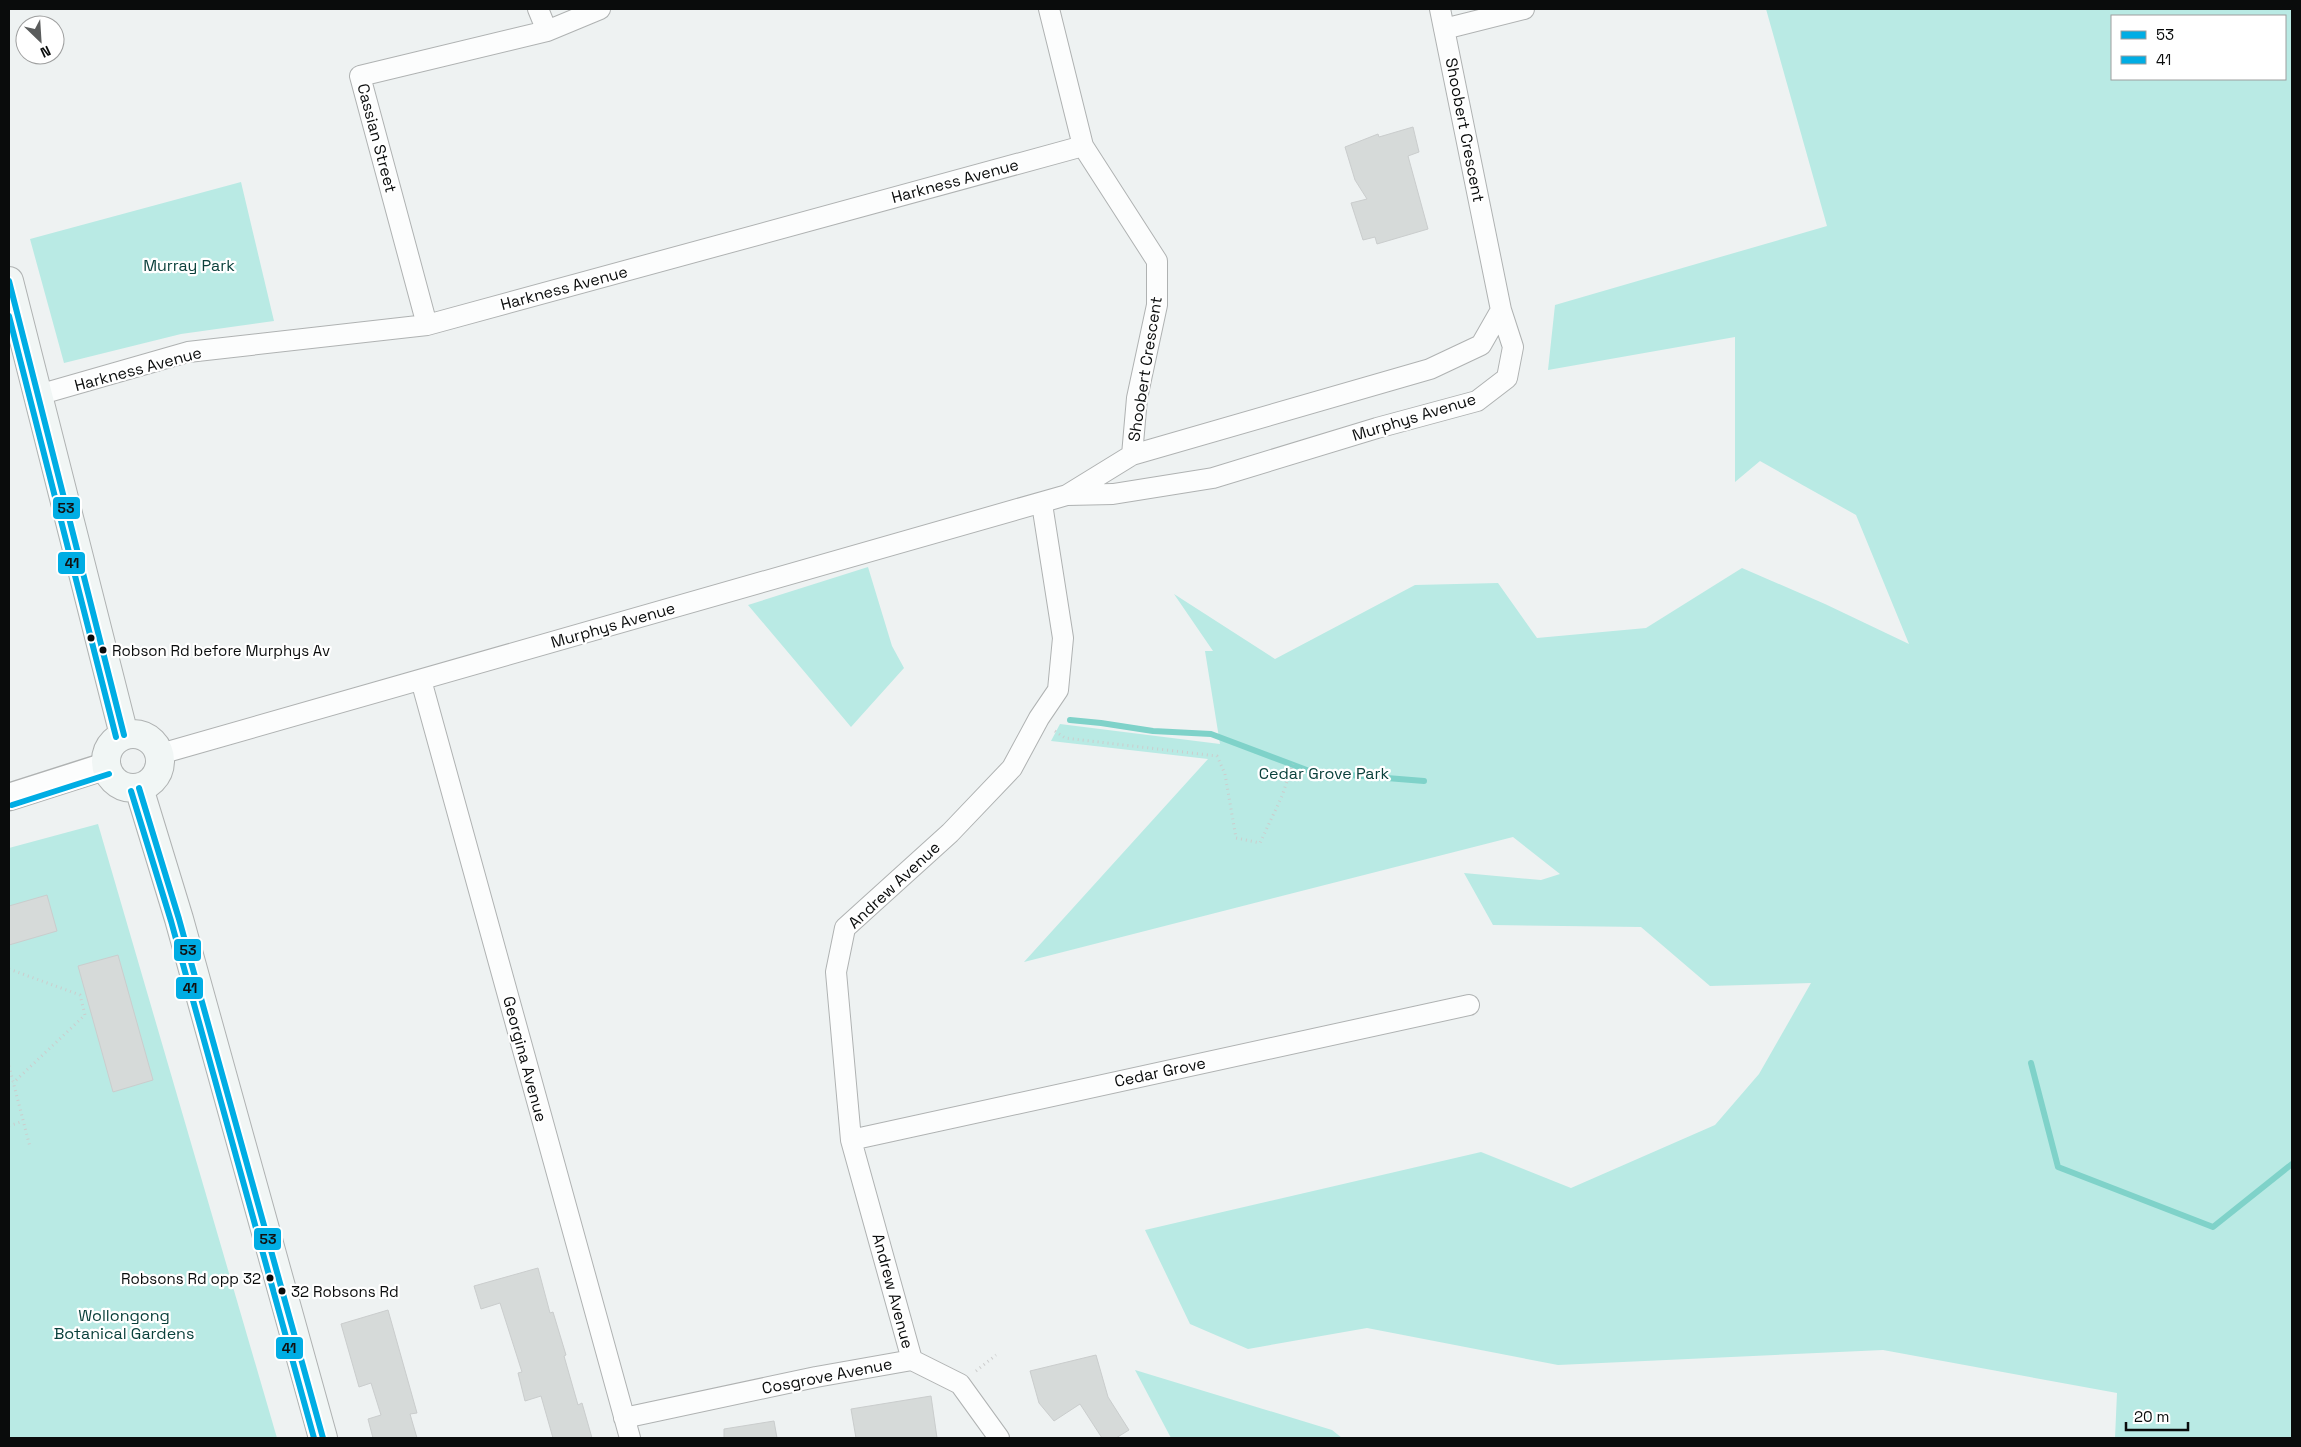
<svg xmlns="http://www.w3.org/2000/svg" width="2301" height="1447" font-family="'Space Grotesk',sans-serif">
<rect width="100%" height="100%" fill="#eef2f2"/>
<path fill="#b9eae4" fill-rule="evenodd" d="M1766,9H2292V1438H2115L2117,1393L1883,1350L1558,1365L1367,1328L1248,1349L1190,1324L1145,1230L1481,1152L1571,1188L1715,1125L1759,1074L1811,983L1710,986L1641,927L1493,925L1464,873L1541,880L1560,874L1513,837L1024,962L1208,759L1051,741L1060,724L1220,744L1205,651H1213L1174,594L1275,659L1415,585L1498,583L1537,638L1646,628L1742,568L1825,604L1909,644L1856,515L1760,461L1735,482V337L1548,370L1555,305L1827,226ZM2285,16V79H2112V16Z
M241,182L274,321L181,334L64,363L30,239Z
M868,567L892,646L904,668L851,727L748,605Z
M98,824L277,1438H9V848Z
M1135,1370L1332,1430L1342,1438H1171Z"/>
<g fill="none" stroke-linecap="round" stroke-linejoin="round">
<path stroke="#7fd2c9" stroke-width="6" d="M1070,720L1101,723L1153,731L1211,734L1312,772L1424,781
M2031,1063L2058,1167L2213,1227L2292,1164"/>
</g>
<path fill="#d6dad9" stroke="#cacdcd" d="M1413,127L1419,152L1408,156L1428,229L1377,244L1375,237L1363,240L1351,203L1367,199L1355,180L1345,147L1378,134L1379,137Z
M47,895L57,931L9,945V906Z
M118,955L153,1080L113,1092L78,966Z
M538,1268L550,1313L553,1312L566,1355L564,1356L578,1405L582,1403L592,1438H553L541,1396L525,1401L518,1373L522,1372L500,1303L481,1309L474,1286Z
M388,1310L417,1413L410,1414L417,1438H373L368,1419L381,1415L371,1383L359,1387L341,1324Z
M1096,1355L1108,1397L1129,1430L1116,1438H1102L1080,1404L1054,1421L1039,1403L1030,1371Z
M931,1396L937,1438H856L851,1409Z
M774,1421L777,1438H724V1429Z"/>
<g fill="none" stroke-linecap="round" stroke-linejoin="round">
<defs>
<path id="minor" d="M538,9L547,31
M1049,9L1083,146L1157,261V305L1137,398L1132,455
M1444,29L1524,9
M427,325L360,76L547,31L600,9
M38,395L188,352L427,325L1083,146
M1067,495L1113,494L1213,478L1377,428L1477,401L1507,378L1513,347L1501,310L1440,9
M421,680L630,1438
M160,754L1067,495L1132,455L1430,369L1481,345L1501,310
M851,1140L1469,1005
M912,1360L851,1140L836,972L845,928L950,833L1012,768L1039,718L1058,690L1063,638L1042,504
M624,1418L816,1377L912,1360L960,1384L999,1438"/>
<path id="tertiary" d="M9,797L106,766"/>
<path id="secondary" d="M9,281L124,735
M106 761a27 27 0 1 1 54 0a27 27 0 1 1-54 0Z
M139,788L179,919L323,1438"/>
</defs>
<use href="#minor" stroke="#afb2b2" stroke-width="22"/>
<use href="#tertiary" stroke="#afb2b2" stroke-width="29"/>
<use href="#secondary" stroke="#afb2b2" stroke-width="30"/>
<path stroke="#cccdcd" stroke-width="3" stroke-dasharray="1 4" stroke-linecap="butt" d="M1055,731L1065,738L1217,756L1225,774L1236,838L1260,843L1282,796L1293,764
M9,969L80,995L85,1015L13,1083
M9,1066L30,1147
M9,1126L23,1121
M976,1371L996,1355"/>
<use href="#minor" stroke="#fcfdfd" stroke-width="20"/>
<use href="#tertiary" stroke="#fcfdfd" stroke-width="26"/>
<use href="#secondary" stroke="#f1f6f5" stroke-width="28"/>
<defs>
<path id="bus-1" d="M9,281L124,735
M139,788L179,919L323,1438"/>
<path id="bus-2" d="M9,316L116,737
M131,791L171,921L314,1438
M12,805L109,774"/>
</defs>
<use href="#bus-1" stroke="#fff" stroke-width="10"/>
<use href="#bus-2" stroke="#fff" stroke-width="10"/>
<use href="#bus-1" stroke="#00ade4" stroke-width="6"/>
<use href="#bus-2" stroke="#00ade4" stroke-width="6"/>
</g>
<g fill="#0a0c0c" stroke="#fff" stroke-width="2">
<circle cx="91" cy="638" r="4.5"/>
<circle cx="103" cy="650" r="4.5"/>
<circle cx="270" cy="1278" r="4.5"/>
<circle cx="282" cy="1291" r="4.5"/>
</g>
<g text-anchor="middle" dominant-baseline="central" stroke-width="4.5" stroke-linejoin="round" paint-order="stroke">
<g font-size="15" fill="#0a0c0c" stroke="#fff" text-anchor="start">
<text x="112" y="650">Robson Rd before Murphys Av</text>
<text x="261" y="1278" text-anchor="end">Robsons Rd opp 32</text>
<text x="291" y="1291">32 Robsons Rd</text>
</g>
<g font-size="16" fill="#0a0c0c" stroke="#fff">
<text transform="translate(1465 130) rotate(79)">Shoobert Crescent</text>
<text transform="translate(377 138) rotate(75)">Cassian Street</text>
<text transform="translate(955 181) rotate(-15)">Harkness Avenue</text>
<text transform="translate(564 288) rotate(-15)">Harkness Avenue</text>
<text transform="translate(138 369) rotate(-15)">Harkness Avenue</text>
<text transform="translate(1145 369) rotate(-81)">Shoobert Crescent</text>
<text transform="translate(1414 417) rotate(-17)">Murphys Avenue</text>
<text transform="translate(613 625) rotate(-16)">Murphys Avenue</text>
<text transform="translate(894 885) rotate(-43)">Andrew Avenue</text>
<text transform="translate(525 1059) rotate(75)">Georgina Avenue</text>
<text transform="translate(1160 1072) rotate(-12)">Cedar Grove</text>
<text transform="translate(893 1291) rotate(75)">Andrew Avenue</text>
<text transform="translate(827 1376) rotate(-11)">Cosgrove Avenue</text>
</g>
<g font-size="16" fill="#0b413c" stroke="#fff">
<text x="189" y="265">Murray Park</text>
<text x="1324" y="773">Cedar Grove Park</text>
<text x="124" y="1315">Wollongong<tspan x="124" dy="18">Botanical Gardens</tspan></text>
</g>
</g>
<g stroke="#fff" stroke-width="2">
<rect x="52" y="496" width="29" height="24" rx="5" fill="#00ade4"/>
<rect x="57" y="551" width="29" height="24" rx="5" fill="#00ade4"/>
<rect x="173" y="938" width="29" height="24" rx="5" fill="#00ade4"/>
<rect x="175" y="976" width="29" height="24" rx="5" fill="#00ade4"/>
<rect x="253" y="1227" width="29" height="24" rx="5" fill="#00ade4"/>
<rect x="275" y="1336" width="29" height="24" rx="5" fill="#00ade4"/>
</g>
<g font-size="14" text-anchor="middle" font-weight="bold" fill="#111">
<text x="66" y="513">53</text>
<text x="72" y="568">41</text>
<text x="188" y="955">53</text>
<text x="190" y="993">41</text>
<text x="268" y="1244">53</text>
<text x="289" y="1353">41</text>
</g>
<rect width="2301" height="1447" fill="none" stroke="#0a0c0c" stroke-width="20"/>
<rect x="2111" y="15" width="175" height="65" fill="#ffffff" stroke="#9d9e9e"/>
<rect x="2121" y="31" width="25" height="8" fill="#00ade4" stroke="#9d9e9e"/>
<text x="2156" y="40" font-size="15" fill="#0a0c0c">53</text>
<rect x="2121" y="56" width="25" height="8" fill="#00ade4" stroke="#9d9e9e"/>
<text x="2156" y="65" font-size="15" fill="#0a0c0c">41</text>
<g transform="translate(40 40) rotate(155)"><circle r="24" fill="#ffffff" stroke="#9d9e9e"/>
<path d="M0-4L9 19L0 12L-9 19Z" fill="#5a5c5c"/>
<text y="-8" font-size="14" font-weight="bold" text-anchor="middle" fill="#0a0c0c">N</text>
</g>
<path d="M2126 1422v8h62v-8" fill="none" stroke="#0a0c0c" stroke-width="2.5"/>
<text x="2134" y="1422" font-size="15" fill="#0a0c0c" stroke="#ffffff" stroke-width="4" paint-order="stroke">20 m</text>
</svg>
